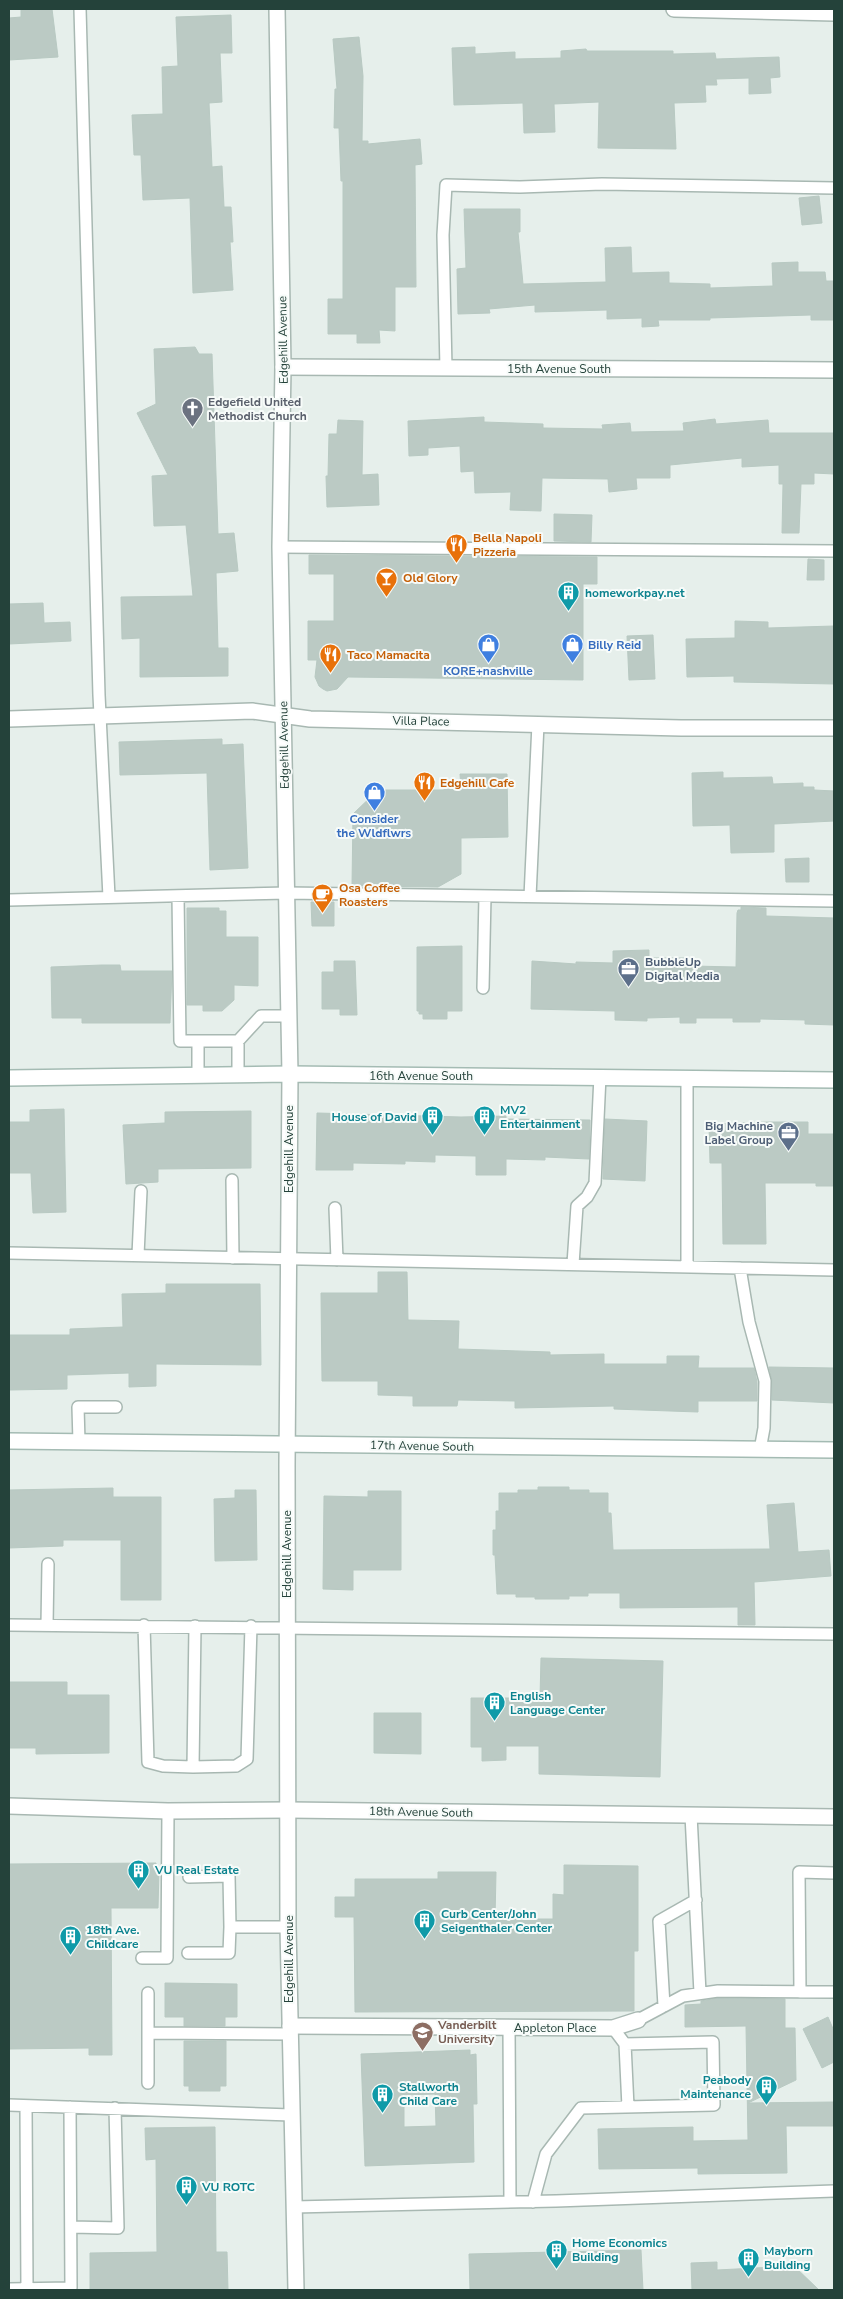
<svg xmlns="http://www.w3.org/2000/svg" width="843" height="2299" font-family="'Nunito Sans',sans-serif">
<rect width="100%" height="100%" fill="#e6efeb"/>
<path fill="#bbcac4" stroke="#b8c9c2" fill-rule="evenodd" d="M21,9H52L58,57L9,60V18L21,17Z
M231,15L232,53H220L222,102L209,103L212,167L222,166L224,207H231L233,242H230L233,290L193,293L190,198L143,200L141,155H134L132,115L163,114L162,67L178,66L176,17Z
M359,37L363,76L362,141H368V144L420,139L422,164L415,165L416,287H395V331L379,330L380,343H357V334H328V299H343V181H341L339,128H334L335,89H337L333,39Z
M475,47V54L515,52V59L561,58V51L586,49L587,51H673V54L715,53L716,59L779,57L780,77L770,78L771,93L749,94V78L716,79L717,85H705L706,102L674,103L676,149L598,148L599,102L554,104L555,132L524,133L523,103L454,105L452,48Z
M819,196L822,223L802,225L799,198Z
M464,209H520V232H518L523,284L606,282L605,248L631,247L632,273L669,272V283L710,284V288L773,286L772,263L798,262V272H825L826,281H834V320H811V315L710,318V320H658L659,326L642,327V318L607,319V310L535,312V305L489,309L490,313L458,314L457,269L466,268Z
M195,347L199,354H212L218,534L234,533L238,571L216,573L218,648H228V676L140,677V638L122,639L121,597L193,596L186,525L154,526L152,476L168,475L137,413L156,404L154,349Z
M484,417V422L543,424V428L603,429L602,425L630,423L631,432L684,431L683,423L715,419L716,424L768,420L769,433H834V474L814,473V484H801L799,533H782L783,484H779V465L742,467V458L670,465V478H636L637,489L609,492L608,479L542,478L541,511L510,510L511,492L475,493L474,471L461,472L460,446L428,448V455L409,456L408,421Z
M338,420L363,421L362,475L378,474L379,505L327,507L326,476H328L329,434H337Z
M554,514L592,515L591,542L554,541Z
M309,555L597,557V584H583V680L348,677L337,689L327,691L323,689L319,686L315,677L317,660H308V621H334V574H309Z
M808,559L824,560V580H807Z
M43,603L44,623L70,622L71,641L9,644V604Z
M735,621L768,622V628L834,626V684L734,682V676L687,677L686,639L735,638Z
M653,635L655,679L629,680L627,636Z
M222,739V745L243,744L248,868L210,870L207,773L120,775L119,742Z
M723,772V778L772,777L773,784L803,783V787H814V790L834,791V821L774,824V852L731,853L730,825L693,826L692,773Z
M460,774H507L508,837L461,838V874L438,887L352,886L353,814L378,790H444V787L461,788Z
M809,858V882H786L785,859Z
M311,902H334V926H312Z
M741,907L766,908V916L834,918V1025L805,1024V1020L760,1019V1022H733V1018H696V1023H680V1017L647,1018V1021L615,1020V1011L531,1009L532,961L576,964V962L613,963V951L649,950V958H686V962H692V966L736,967L737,913L738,910H741Z
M187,908H219V911H226V937H258V986L234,985V1000L222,1011H203V1005H187Z
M462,946V1011H447V1019H423V1014H419V1011H417V947Z
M334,961H355L357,1015H340V1009H322V972H334Z
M102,965H120L121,971H172L170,1023H82V1018H52L51,967Z
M64,1109L66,1212L33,1213L31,1173H9V1122H30V1110Z
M251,1111V1168L158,1169V1182L126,1184L123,1125L165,1123V1112Z
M317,1113L461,1117L506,1116V1119L590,1120L589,1159L545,1157V1160L506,1159V1175H476V1156L435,1155V1162L405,1161V1164L353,1163V1170H316Z
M605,1119L647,1121L645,1181L603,1179Z
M770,1122H808V1134H834V1186H816V1183H765L766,1244H723L722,1163H710L709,1124Z
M378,1272H407L408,1320L459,1321L458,1349L550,1352V1355L604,1354V1364H667V1356H699L698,1368H754L757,1382V1401H698V1412L614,1409V1406L515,1408V1401L458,1400L457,1406H413V1396L378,1395V1381H322L321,1293H378Z
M166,1284H260L261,1365L156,1364V1386L129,1387V1373L67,1375V1389L9,1390V1335H70V1329L123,1327L122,1294L166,1293Z
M769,1367L834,1368V1403L772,1400V1381Z
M538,1487H569V1490H589V1493H608V1513H611L613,1550L770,1549L767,1505L794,1503L798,1552L829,1550L831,1576L754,1582L755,1625H738V1607L620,1608V1593H588V1596H569V1599H535V1597H516V1594H497L495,1555H493V1530H496V1511H499V1493H518V1490H538Z
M113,1488V1497H161V1600H121V1540H63V1546L9,1548V1490Z
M235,1490H256L257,1560L215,1561L214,1499L235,1498Z
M368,1491H401V1570H353V1590L323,1589L324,1496L368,1497Z
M541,1658L663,1661L660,1777L539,1774V1746H506V1760L482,1761V1747H471V1698H540Z
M9,1682H67V1695H109V1753L36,1754V1748H9Z
M374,1713H421V1754L374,1753Z
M156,1863V1871H159L158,1908H111L112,2055H89V2048L9,2049V1864Z
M564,1865L638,1866V1951H634V2011L355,2012L354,1917H335V1897H355V1879H438V1872H496L495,1919H553V1894L564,1895Z
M165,1983L237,1984V2017H225V2026H184V2017H165Z
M718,1998L785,1999V2028H795L796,2080L748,2103L834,2102V2126H786L787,2173L698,2174V2168L599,2169L598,2129L693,2127V2141L748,2140L746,2026L685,2027V2005L701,2004V2001Z
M828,2017L834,2031V2062L822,2068L803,2029Z
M184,2041H226V2086H220V2091H189V2086H184Z
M470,2050V2055L476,2054L477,2104H473L474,2162L365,2166L361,2054ZM435,2094L436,2126L404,2127V2095Z
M215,2127L216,2252H227L228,2290H90V2253L157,2252L156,2159L146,2160L145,2128Z
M641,2250L643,2290H470L469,2254Z
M717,2262V2270L794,2266L819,2290H692L691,2263Z"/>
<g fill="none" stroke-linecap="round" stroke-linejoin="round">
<defs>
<path id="service" d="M80,9L99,695L109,897
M446,368L443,235L446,185L520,187L602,184L834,188
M280,547L834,551
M178,896L180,1041H238L261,1016H289
M530,897L538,724
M9,900L287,893L834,901
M483,988L485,896
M198,1041V1076
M238,1075V1041
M687,1079V1267
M232,1180L233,1258
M335,1208L337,1260
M9,1253L834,1270
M138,1255L141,1191
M573,1264L577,1206L587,1197L595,1183L600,1076
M740,1268L749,1322L765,1381L764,1428L760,1450
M79,1442L78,1407H116
M9,1625L834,1634
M47,1625L48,1564
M144,1625L148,1762L163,1766L193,1767L195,1626
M193,1767L236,1766L247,1759L251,1626
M691,1815L700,1993
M189,1877L229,1876L230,1927H288
M188,1953H229L230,1927
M142,1958H167L168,1811
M800,1992L799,1872L834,1873
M664,2006L659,1921L696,1900
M638,2020L683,1996L718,1991L834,1992
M509,2027L510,2202
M148,2033V1993
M625,2044L628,2107
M148,2083V2033L290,2034
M9,2105L291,2115
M26,2106L27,2288
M533,2202L546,2154L581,2108L714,2105L713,2042L625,2044L613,2028
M294,2207L556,2201L834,2191
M71,2227L118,2228L115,2108
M9,2289L71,2288L70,2107"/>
<path id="minor" d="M674,9L834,13
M283,367L834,370
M9,719L252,711L310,719L681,728H834
M9,1806L168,1811L289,1810L834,1817
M290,2026L613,2028L638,2020"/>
<path id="tertiary" d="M277,9L283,367L280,547L290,1074L287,1465L288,1927L296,2290"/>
<path id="secondary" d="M9,1078L290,1074L834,1080
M9,1441L834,1450"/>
</defs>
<use href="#service" stroke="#a8b8b2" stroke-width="14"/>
<use href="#minor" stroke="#a8b8b2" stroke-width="18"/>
<use href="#tertiary" stroke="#a8b8b2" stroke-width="18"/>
<use href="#secondary" stroke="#a4bbb3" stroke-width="18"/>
<use href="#service" stroke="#fff" stroke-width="11"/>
<use href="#minor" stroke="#fff" stroke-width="15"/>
<use href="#tertiary" stroke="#fff" stroke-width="15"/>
<use href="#secondary" stroke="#fff" stroke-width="15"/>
</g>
<defs>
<symbol id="church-pin" viewBox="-11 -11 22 30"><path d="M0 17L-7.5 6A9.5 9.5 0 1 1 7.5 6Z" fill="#6b7280" stroke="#f7fbf9"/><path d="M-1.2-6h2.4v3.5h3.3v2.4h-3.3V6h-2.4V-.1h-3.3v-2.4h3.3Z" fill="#fff"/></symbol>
<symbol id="restaurant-pin" viewBox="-11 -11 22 30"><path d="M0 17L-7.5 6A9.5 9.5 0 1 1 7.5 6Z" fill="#e8710a" stroke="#f7fbf9"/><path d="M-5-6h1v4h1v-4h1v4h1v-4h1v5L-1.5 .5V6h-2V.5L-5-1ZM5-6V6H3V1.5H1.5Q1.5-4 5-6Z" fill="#fff"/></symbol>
<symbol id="bar-pin" viewBox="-11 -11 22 30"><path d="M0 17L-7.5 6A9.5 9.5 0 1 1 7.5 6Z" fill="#e8710a" stroke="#f7fbf9"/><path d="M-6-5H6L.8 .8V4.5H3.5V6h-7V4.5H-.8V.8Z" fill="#fff"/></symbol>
<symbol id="building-pin" viewBox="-11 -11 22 30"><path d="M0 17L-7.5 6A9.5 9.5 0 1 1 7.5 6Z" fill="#0f9aa8" stroke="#f7fbf9"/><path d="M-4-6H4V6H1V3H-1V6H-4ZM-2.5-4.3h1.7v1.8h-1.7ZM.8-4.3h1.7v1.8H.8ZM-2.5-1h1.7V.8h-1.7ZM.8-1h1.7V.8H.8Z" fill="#fff"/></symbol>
<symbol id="shop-pin" viewBox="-11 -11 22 30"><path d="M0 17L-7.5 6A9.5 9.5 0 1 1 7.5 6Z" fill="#3f7fe0" stroke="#f7fbf9"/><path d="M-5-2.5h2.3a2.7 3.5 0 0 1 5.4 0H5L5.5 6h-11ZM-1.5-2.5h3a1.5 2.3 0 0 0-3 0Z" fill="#fff"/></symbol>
<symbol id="cafe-pin" viewBox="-11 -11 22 30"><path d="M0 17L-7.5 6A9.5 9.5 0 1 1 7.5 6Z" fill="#e8710a" stroke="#f7fbf9"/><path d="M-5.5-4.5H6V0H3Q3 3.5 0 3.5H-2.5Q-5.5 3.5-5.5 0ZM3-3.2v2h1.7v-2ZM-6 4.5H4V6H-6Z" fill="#fff"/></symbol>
<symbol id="office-pin" viewBox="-11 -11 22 30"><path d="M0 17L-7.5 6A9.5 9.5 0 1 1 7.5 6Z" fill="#5c6f8a" stroke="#f7fbf9"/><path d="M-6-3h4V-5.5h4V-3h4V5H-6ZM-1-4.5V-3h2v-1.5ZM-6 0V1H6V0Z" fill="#fff"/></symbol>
<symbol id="university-pin" viewBox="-11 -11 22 30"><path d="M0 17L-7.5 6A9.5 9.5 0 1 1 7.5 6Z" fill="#8d6e63" stroke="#f7fbf9"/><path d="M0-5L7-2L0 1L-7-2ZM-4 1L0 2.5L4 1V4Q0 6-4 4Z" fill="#fff"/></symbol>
</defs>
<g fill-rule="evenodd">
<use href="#church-pin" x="180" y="396" width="25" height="34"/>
<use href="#restaurant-pin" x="444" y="532" width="25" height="34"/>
<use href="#bar-pin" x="374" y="566" width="25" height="34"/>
<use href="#building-pin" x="556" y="580" width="25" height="34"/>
<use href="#shop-pin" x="476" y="632" width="25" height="34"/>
<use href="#shop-pin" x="560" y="632" width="25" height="34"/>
<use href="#restaurant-pin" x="318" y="642" width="25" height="34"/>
<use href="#restaurant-pin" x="412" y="770" width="25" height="34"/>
<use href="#shop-pin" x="362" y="780" width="25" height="34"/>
<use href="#cafe-pin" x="310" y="882" width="25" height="34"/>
<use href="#office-pin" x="616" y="956" width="25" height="34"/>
<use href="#building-pin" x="420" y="1104" width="25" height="34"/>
<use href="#building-pin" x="472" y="1104" width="25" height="34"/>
<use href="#office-pin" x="776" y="1120" width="25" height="34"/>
<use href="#building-pin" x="482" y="1690" width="25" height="34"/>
<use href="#building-pin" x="126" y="1858" width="25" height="34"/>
<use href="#building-pin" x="412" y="1908" width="25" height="34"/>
<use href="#building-pin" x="58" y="1924" width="25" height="34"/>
<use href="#university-pin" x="410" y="2020" width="25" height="34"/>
<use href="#building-pin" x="754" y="2074" width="25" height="34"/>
<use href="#building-pin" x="370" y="2082" width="25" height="34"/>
<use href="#building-pin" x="174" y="2174" width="25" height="34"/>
<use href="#building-pin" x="544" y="2238" width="25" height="34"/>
<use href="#building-pin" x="736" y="2246" width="25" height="34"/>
</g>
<g text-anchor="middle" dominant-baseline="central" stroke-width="4" stroke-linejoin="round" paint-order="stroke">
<g font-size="12" fill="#24423a" stroke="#f7fbf9">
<text transform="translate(283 340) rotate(-91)">Edgehill Avenue</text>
<text x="559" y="369">15th Avenue South</text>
<text transform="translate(421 721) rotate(1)">Villa Place</text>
<text transform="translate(284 745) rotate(-91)">Edgehill Avenue</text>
<text x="421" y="1076">16th Avenue South</text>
<text transform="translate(289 1149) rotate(-90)">Edgehill Avenue</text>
<text transform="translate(422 1446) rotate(1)">17th Avenue South</text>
<text transform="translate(287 1554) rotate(-90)">Edgehill Avenue</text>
<text transform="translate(421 1812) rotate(1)">18th Avenue South</text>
<text transform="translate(289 1959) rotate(-90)">Edgehill Avenue</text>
<text x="555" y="2028">Appleton Place</text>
</g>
<g font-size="12" font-weight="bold" fill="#5b616d" stroke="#f7fbf9" text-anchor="start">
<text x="208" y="402">Edgefield United<tspan x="208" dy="14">Methodist Church</tspan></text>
</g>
<g font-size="12" font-weight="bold" fill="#c56008" stroke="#f7fbf9" text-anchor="start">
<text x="473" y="538">Bella Napoli<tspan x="473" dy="14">Pizzeria</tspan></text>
<text x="403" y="578">Old Glory</text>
<text x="347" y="655">Taco Mamacita</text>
<text x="440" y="783">Edgehill Cafe</text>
<text x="339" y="888">Osa Coffee<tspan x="339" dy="14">Roasters</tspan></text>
</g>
<g font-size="12" font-weight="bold" fill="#0d838f" stroke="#f7fbf9" text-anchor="start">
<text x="585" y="593">homeworkpay.net</text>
<text x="500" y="1110">MV2<tspan x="500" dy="14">Entertainment</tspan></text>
<text x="417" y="1117" text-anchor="end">House of David</text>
<text x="510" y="1696">English<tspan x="510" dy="14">Language Center</tspan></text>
<text x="155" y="1870">VU Real Estate</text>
<text x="441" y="1914">Curb Center/John<tspan x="441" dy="14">Seigenthaler Center</tspan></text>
<text x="86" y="1930">18th Ave.<tspan x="86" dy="14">Childcare</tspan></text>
<text x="751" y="2080" text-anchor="end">Peabody<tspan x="751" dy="14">Maintenance</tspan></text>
<text x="399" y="2087">Stallworth<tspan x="399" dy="14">Child Care</tspan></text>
<text x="202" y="2187">VU ROTC</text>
<text x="572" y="2243">Home Economics<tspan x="572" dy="14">Building</tspan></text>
<text x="764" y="2251">Mayborn<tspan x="764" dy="14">Building</tspan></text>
</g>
<g font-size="12" font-weight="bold" fill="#366cbe" stroke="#f7fbf9">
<text x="588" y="645" text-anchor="start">Billy Reid</text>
<text x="488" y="671">KORE+nashville</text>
<text x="374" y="819">Consider<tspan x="374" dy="14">the Wldflwrs</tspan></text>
</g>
<g font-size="12" font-weight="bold" fill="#4e5e75" stroke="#f7fbf9" text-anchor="start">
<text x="645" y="962">BubbleUp<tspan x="645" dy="14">Digital Media</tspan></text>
<text x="773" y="1126" text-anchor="end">Big Machine<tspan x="773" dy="14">Label Group</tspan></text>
</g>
<g font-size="12" font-weight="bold" fill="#785e54" stroke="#f7fbf9" text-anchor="start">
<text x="438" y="2025">Vanderbilt<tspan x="438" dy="14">University</tspan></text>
</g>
</g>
<rect width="843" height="2299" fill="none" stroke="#24423a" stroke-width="20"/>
</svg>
